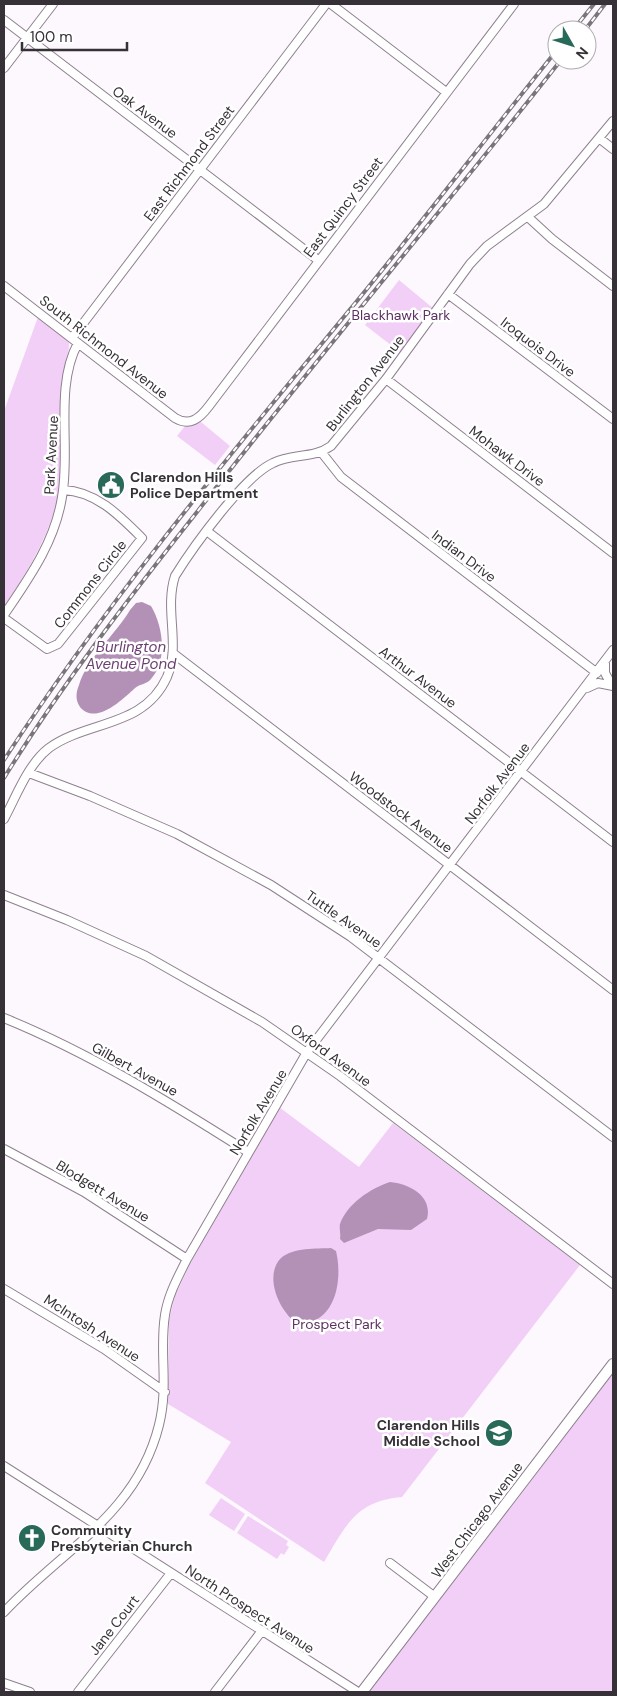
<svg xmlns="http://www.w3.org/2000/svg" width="617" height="1696" font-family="'DM Sans',sans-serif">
<rect width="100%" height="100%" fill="#fdf7fe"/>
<path fill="#f2cff7" d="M399,280L434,309L401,353L365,325Z
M38,317L67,340L69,343C69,361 62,378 61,396C59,422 64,447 62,472C57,525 32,564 4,607V411Z
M201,422L230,446L215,465L177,436L185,426Z
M279,1107L359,1167L393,1123L580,1265L402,1497C356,1501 346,1525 324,1562L205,1483L231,1442L168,1404L169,1320L175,1296L190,1264Z
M613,1373V1692H368Z
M221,1498L245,1514L234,1531L209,1515Z
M248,1516L288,1541L286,1545L289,1547L284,1555L281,1553L277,1559L237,1533Z"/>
<path fill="#b391b7" d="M142,602L151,606C163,626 168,660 151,679C147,684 140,684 135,688C123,699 96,726 80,707C75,700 76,692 79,685C87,658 116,634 130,610L136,603Z
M390,1182C410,1184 433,1196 427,1219L411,1230L378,1229L344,1243L340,1239C341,1234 339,1229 340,1224C347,1204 371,1188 390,1182Z
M331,1248L336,1251C343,1280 336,1324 298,1324C280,1313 263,1276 281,1258C294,1247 316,1249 331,1248Z"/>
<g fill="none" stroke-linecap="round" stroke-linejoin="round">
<defs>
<path id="minor" d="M331,4L446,92
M4,20L318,260
M4,68L53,4
M599,138L613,149
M528,217L552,239L613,286
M4,286L175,418C190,427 200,418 209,406L514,4
M448,294L613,419
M72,338L326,4
M386,379L613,553
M322,453L341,477L597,673
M208,532L613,842
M4,615C29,578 55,542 62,497C71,449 54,387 78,343
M4,618L47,649L58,644L142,538C120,516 96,491 63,490
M174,654L613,990
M605,663V673L611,684
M587,688L598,683L613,686
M29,773L90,796L177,834L271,885L351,937L613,1137
M4,819C16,797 28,764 49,748C88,720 144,728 167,677C181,644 164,610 175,576C193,547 244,476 273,463C292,453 313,459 331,446L386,379L470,264L487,246L544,204L613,121
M4,895L67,920L146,956L262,1022L340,1076L613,1284
M4,1018C90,1053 169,1102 248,1152
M4,1149L84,1192L187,1259
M4,1289L104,1349L165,1392
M4,1466L358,1692
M390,1563L435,1597
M4,1612C62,1550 137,1514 159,1425C169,1385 159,1352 165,1315C168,1295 178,1277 187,1259L307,1052L613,650
M4,1683L30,1692
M78,1692L171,1573
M215,1692L261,1632"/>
<path id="secondary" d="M362,1692L613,1364"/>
</defs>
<use href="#minor" stroke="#8f8190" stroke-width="10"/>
<use href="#secondary" stroke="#8f8190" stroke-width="12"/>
<use href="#minor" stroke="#fff" stroke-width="8"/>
<use href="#secondary" stroke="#fff" stroke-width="10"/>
<defs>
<path id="rail" d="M573,30L594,4
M585,30L605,4
M4,760C109,598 234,450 357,301C425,218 490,133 557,50
M4,778C62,684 129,598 197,512C316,359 441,212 561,60"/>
</defs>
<use href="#rail" stroke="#7a747b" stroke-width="4"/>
<use href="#rail" stroke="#fff" stroke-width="2" stroke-dasharray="5.5" stroke-linecap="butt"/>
</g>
<defs>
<symbol id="civic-disc" viewBox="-11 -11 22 22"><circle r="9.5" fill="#286958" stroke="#fff"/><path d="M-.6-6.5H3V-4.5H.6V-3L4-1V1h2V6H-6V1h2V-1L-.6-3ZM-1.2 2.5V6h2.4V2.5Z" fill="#fff"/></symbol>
<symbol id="school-disc" viewBox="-11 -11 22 22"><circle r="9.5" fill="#286958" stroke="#fff"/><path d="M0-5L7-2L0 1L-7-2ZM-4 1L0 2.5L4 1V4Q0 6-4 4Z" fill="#fff"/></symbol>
<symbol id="church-disc" viewBox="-11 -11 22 22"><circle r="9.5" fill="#286958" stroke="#fff"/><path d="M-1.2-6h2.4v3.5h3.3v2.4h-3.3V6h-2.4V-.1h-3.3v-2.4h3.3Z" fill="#fff"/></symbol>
</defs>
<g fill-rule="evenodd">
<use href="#civic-disc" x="95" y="469" width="32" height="32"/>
<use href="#school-disc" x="483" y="1417" width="32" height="32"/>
<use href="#church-disc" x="16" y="1522" width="32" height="32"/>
</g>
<g text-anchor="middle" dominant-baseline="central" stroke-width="5" stroke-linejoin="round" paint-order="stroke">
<g font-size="14" fill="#363037" stroke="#fff">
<text transform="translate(145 112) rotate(37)">Oak Avenue</text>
<text transform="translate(189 163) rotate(-53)">East Richmond Street</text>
<text transform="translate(343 207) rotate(-53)">East Quincy Street</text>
<text transform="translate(104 347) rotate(38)">South Richmond Avenue</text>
<text transform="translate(538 347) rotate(37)">Iroquois Drive</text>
<text transform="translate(365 383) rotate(-52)">Burlington Avenue</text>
<text transform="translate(51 455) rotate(-87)">Park Avenue</text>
<text transform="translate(507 456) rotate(37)">Mohawk Drive</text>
<text transform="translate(464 556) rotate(37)">Indian Drive</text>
<text transform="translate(90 584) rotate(-52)">Commons Circle</text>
<text transform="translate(418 677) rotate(37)">Arthur Avenue</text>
<text transform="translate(497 783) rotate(-53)">Norfolk Avenue</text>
<text transform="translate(401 812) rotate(37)">Woodstock Avenue</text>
<text transform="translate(344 919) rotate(35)">Tuttle Avenue</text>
<text transform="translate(331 1055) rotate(36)">Oxford Avenue</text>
<text transform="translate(135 1069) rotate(29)">Gilbert Avenue</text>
<text transform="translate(258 1112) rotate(-59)">Norfolk Avenue</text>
<text transform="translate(103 1191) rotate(31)">Blodgett Avenue</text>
<text transform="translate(92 1328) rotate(33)">McIntosh Avenue</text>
<text transform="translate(477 1520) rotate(-53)">West Chicago Avenue</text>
<text transform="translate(250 1609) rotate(33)">North Prospect Avenue</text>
<text transform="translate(114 1625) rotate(-52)">Jane Court</text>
</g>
<g font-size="14" fill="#5d3162" stroke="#fff">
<text x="401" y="315">Blackhawk Park</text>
<text x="337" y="1324">Prospect Park</text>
</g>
<g font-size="14" font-weight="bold" fill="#363037" stroke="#fff" text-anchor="start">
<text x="130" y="477">Clarendon Hills<tspan x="130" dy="16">Police Department</tspan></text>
<text x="480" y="1425" text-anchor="end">Clarendon Hills<tspan x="480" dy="16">Middle School</tspan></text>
<text x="51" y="1530">Community<tspan x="51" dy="16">Presbyterian Church</tspan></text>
</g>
<g font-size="15" font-style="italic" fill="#6c3f72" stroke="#fff">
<text x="131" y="647">Burlington<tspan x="131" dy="17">Avenue Pond</tspan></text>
</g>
</g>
<rect width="617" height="1696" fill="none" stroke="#363037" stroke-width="10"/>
<g transform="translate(572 45) rotate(129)"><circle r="24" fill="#ffffff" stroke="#afacaf"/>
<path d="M0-4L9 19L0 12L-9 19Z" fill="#286958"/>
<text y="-8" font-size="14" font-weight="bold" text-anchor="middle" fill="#363037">N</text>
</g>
<path d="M22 42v8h105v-8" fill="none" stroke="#363037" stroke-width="2.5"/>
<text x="30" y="42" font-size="15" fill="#363037" stroke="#ffffff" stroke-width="4" paint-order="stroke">100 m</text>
</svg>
